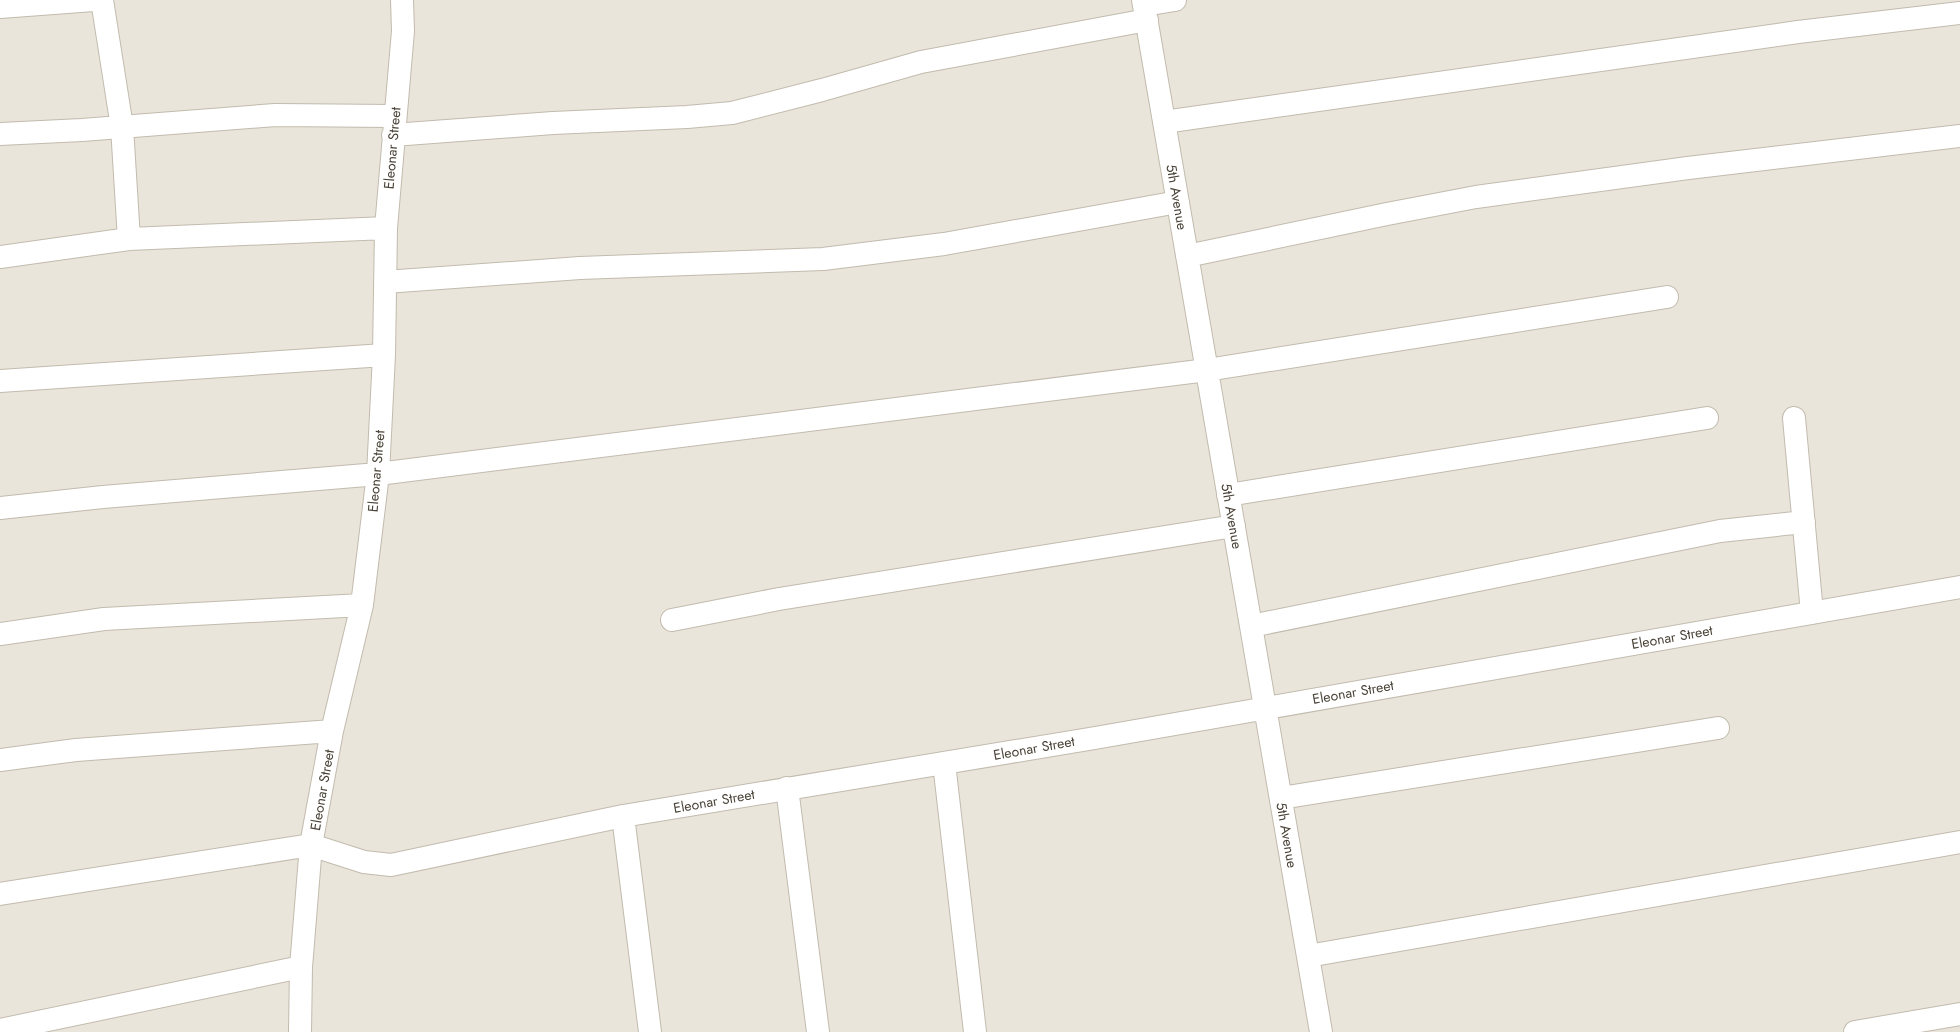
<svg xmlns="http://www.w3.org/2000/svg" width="1960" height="1032" font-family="Jost,sans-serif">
<rect width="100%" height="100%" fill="#f6f3ec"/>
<path fill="#eae5da" d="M0,0H1960V1032H0Z"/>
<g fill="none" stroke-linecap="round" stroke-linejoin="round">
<defs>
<path id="street" d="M102,0L122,127L129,239
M402,0L403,31L386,228L384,355L378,474L362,605L332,731L311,845L364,862L391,865L623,816L1095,738L1960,587
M1143,0L1321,1032
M1144,5L1175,0
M0,7L94,0
M1164,122L1798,32L1960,13
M0,134L82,130L275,115L394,116
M393,135L553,123L687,117L732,113L822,90L921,62L1147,20
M1187,256L1387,214L1476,197L1688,168L1960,136
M0,257L129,239L386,228
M385,282L580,268L823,259L944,244L1178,202
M0,381L384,355
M1794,418L1812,613
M1228,495L1707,418
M0,508L103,497L378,474L1207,370L1667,297
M672,620L779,599L1234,526
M1251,626L1720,531L1804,522
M0,634L104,619L362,605
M0,760L76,750L332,731
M944,763L975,1032
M787,788L818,1032
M1281,798L1718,728
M623,816L650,1032
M0,894L311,845L301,967L300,1032
M1308,956L1960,842
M0,1030L301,967
M1855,1032L1960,1014"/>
</defs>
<use href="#street" stroke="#c2bbae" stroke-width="24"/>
<use href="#street" stroke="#fff" stroke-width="22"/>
</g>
<g text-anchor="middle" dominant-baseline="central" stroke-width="3" stroke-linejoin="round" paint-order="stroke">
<g font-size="14" fill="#4b4439" stroke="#fff">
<text transform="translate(392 148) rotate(-85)">Eleonar Street</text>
<text transform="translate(1177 197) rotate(80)">5th Avenue</text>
<text transform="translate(376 471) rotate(-85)">Eleonar Street</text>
<text transform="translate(1232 516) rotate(80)">5th Avenue</text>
<text transform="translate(1672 637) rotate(-10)">Eleonar Street</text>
<text transform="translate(1353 692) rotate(-10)">Eleonar Street</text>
<text transform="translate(1034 748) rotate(-10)">Eleonar Street</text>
<text transform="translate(322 790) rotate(-80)">Eleonar Street</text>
<text transform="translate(714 801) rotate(-10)">Eleonar Street</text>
<text transform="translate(1287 835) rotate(80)">5th Avenue</text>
</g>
</g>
</svg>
